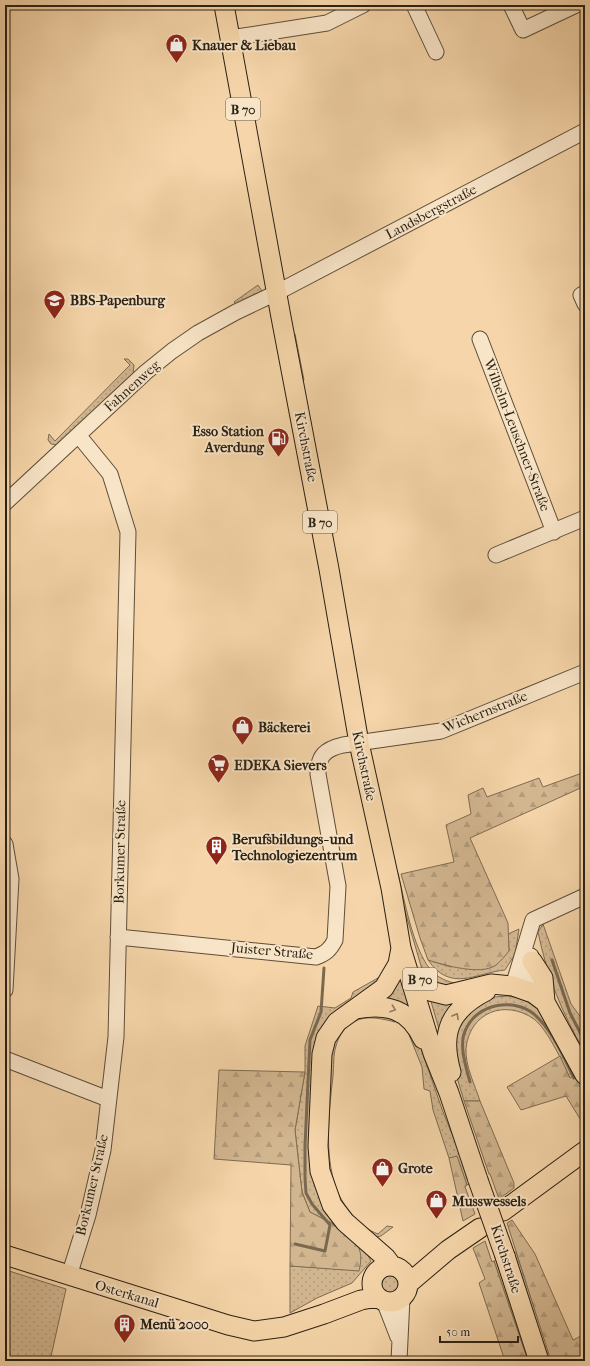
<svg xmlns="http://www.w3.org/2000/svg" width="590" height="1366" font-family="'IM FELL French Canon',serif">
<defs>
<pattern id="grass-dots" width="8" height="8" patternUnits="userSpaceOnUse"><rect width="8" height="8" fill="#d2b690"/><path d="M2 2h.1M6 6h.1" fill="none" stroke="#b49c7b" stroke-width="1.8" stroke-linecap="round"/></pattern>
<pattern id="forest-firs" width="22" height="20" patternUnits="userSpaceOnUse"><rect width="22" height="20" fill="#d2b690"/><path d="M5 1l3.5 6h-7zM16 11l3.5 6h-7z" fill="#b49c7b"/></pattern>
</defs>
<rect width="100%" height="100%" fill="#f5d5a9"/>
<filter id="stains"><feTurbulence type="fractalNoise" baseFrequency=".005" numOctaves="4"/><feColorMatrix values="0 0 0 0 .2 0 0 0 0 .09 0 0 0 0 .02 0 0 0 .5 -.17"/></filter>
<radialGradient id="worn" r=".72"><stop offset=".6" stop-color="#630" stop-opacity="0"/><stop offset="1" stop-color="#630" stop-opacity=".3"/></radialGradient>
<path fill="url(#grass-dots)" stroke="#7e6c52" d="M258,285L262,291L236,304L234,302Z
M295,334L304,380L301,381L294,335Z
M124,359H128L134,365L133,374L59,445L51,444L48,440L49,434L55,441L130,365Z
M398,873C404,899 413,948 430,969C437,978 448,982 459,984L441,989L424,976L394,874Z
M543,924L571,1004L585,1023V1052C562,1014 547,976 538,932Z
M519,929L515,954L505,970C475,973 451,993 428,960L451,967L509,951L508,934Z
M401,972L416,1015L390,1003L387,992Z
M378,978L379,987L332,1021L314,1155L371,1261L352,1283L317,1298L290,1313V1266L358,1270L332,1223L310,1212L302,1192L295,1130L305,1072V1046L318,1006L335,1008L351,998L353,992Z
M508,996L520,998L541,1009L577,1074L570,1079C563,1063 548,1030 534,1019C505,999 470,1012 466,1048C465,1066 475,1085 480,1101H464L452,1061L458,1023L480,1002L494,997Z
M430,998H457L441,1036Z
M362,1013L388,1016L395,1022C379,1018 363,1014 349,1025C343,1030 338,1038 336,1046C333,1055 334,1066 333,1076C329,1112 324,1153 336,1188C343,1206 359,1227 378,1234L387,1226L393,1227L381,1236L376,1237L365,1232L336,1197L325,1157L332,1043L350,1019Z
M408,1032L418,1040L443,1112L472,1183L467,1185L457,1157L449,1158L433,1110L430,1091L424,1089L422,1067Z
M516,1252L549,1352L545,1355L514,1253Z
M498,1259L532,1361H528L494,1261Z
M6,1270L66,1289L50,1361H5Z
M379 1284a12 12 0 1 1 24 0a12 12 0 1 1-24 0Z"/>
<path fill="url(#forest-firs)" stroke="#7e6c52" d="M585,772V786L470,838L508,923L509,951C505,956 501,961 496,965C481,976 444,965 428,960L420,938L401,874L454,862L446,825L471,814L468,795L483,788L487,797L539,778L543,787Z
M560,1056L570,1078L577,1074L585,1103V1127L566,1096L521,1110L507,1087Z
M219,1070L305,1072L295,1130L302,1192L310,1212C322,1218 352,1234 358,1246C362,1254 361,1263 359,1271L290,1266L291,1165L214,1159Z
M464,1101H480L514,1183V1188L499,1199L490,1174H489Z
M457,1156L467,1185L465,1187L475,1214L463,1221L449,1158Z
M512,1220L535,1254L573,1340L585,1334V1361H551L507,1223Z
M485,1241L492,1262L494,1261L528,1361H505L479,1283L485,1279L473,1248Z"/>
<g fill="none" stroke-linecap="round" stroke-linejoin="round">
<path stroke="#7a684f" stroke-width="3" d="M552,960L570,1013L584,1040
M582,1045L585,1039
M470,1082C466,1067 458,1044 466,1029C477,1004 513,997 534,1014C553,1031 563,1056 574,1078
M295,1244L325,1251L330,1225L312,1204L306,1193L305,1178V1145L310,1040L321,1012L324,968"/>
<defs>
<path id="minor" d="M414,5L436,52
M511,5L523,30L576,5
M230,38L327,23L363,5
M585,293L581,295L585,304
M480,339L554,532
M5,503L146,372L172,351L198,333L236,312L276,293L585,131
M496,555L585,518
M5,844L11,879L5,990
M118,937L316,957C326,953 330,950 335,940L338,886L318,774C318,756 325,749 343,745L441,731L585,672
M513,986L533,920L585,896
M525,989L530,974L531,956
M5,1059L108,1099
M69,1276L88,1215L103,1150L116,1037L128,532L110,474L79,436
M384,1301L398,1337
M399,1361L402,1298"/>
<path id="major" d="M224,5L281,317L329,569L359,743L391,888L401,948L433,1053L449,1093L478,1180
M532,961L543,978L545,1002
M421,981L430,991L446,995L491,984L513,986L533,993L545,1002L585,1075
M356,1009C387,1003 409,1009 423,1039
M451,1072C440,1033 449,1010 486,991
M503,1211L585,1151
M5,1255L228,1325L254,1331L284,1327L324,1314L361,1300L378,1297
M505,1256L539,1361
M392,1266L386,1258L345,1222L332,1205L320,1171L318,1146L322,1054L326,1038L337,1022L384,988L398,964L401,948
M372 1284a18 18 0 1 1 36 0a18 18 0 1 1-36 0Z
M408,1284L448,1250L480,1228"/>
</defs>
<use href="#minor" stroke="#5d4e39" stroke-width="17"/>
<use href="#major" stroke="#2a2114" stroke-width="21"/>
<use href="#minor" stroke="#f8e4c7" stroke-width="15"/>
<use href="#major" stroke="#f5d5a9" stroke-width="19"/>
<defs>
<path id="major-bridge" d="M478,1180L505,1256"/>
</defs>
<use href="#major-bridge" stroke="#2a2114" stroke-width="21" stroke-linecap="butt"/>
<use href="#major-bridge" stroke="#f5d5a9" stroke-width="19"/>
</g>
<defs><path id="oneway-chevron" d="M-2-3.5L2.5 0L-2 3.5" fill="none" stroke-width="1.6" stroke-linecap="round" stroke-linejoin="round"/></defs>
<g stroke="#907b5e">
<use href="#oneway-chevron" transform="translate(393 1009) rotate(19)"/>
<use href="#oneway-chevron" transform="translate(456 1016) rotate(-61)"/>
</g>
<defs>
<symbol id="shop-pin" viewBox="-11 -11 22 30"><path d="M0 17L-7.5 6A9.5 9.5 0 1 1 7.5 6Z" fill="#8f2418" stroke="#f8e4c7"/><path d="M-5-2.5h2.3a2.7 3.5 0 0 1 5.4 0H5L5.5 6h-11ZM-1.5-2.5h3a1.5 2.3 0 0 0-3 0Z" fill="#fff"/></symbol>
<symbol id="school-pin" viewBox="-11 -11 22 30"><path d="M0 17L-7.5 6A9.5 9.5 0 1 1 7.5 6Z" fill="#8f2418" stroke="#f8e4c7"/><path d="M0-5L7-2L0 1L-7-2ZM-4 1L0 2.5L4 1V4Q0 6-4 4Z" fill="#fff"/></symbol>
<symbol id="fuel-pin" viewBox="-11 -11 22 30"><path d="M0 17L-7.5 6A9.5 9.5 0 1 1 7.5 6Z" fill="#8f2418" stroke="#f8e4c7"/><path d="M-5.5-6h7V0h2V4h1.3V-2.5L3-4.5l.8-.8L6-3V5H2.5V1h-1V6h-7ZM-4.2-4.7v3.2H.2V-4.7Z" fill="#fff"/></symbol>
<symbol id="supermarket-pin" viewBox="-11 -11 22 30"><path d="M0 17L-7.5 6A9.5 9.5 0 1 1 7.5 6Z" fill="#8f2418" stroke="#f8e4c7"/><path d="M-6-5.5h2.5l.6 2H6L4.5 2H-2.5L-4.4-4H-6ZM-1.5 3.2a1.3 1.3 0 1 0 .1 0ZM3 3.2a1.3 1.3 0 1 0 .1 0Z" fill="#fff"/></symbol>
<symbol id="building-pin" viewBox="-11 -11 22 30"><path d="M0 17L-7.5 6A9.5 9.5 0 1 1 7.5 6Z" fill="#8f2418" stroke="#f8e4c7"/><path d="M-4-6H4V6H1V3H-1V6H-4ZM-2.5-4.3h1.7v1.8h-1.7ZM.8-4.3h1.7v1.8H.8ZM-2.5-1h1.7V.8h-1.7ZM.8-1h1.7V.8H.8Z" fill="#fff"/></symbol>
</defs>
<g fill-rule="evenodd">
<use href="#shop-pin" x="164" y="32" width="25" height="34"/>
<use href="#school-pin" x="42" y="288" width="25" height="34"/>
<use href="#fuel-pin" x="266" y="426" width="25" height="34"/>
<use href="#shop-pin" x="230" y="714" width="25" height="34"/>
<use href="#supermarket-pin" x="206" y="752" width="25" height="34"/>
<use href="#building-pin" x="204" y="834" width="25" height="34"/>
<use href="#shop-pin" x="370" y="1156" width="25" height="34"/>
<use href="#shop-pin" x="424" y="1188" width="25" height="34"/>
<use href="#building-pin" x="112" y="1312" width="25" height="34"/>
</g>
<g text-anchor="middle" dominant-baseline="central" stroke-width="4" stroke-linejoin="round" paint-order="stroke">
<g fill="#f8e4c7" stroke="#685c4a" stroke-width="1">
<rect x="226" y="98" width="34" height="22" rx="3"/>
<rect x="303" y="511" width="34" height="22" rx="3"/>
<rect x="403" y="968" width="34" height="22" rx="3"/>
</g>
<g font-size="13" font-weight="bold" fill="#2a2114">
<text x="243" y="109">B 70</text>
<text x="320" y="522">B 70</text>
<text x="420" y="979">B 70</text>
</g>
<g font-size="14" font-weight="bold" fill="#2a2114" stroke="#f8e4c7" text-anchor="start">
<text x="192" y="45">Knauer &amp; Liebau</text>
<text x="70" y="300">BBS-Papenburg</text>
<text x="264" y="431" text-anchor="end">Esso Station<tspan x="264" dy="16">Averdung</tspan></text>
<text x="258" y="727">Bäckerei</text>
<text x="234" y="765">EDEKA Sievers</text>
<text x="232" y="839">Berufsbildungs- und<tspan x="232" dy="16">Technologiezentrum</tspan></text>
<text x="398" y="1168">Grote</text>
<text x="452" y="1201">Musswessels</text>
<text x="140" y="1324">Menü 2000</text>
</g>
<g font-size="14" fill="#2a2114" stroke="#f8e4c7">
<text transform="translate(431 212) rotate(-28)">Landsbergstraße</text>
<text transform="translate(132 386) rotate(-42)">Fahnenweg</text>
<text transform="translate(517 435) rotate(69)">Wilhelm-Leuschner-Straße</text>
<text transform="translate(306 447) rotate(79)">Kirchstraße</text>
<text transform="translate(485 712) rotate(-22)">Wichernstraße</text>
<text transform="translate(364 766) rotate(78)">Kirchstraße</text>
<text transform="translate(120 852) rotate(-89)">Borkumer Straße</text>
<text transform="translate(272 951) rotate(5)">Juister Straße</text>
<text transform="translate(92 1185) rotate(-77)">Borkumer Straße</text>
<text transform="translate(506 1259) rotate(72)">Kirchstraße</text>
<text transform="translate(127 1294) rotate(17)">Osterkanal</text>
</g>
</g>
<rect width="590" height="1366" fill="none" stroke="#f5d5a9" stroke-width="20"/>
<rect x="6" y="6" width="578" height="1354" fill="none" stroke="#2a2114" stroke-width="2"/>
<rect x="10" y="10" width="570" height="1346" fill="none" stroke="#2a2114"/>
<path d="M440 1336v6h78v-6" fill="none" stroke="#2a2114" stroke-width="2"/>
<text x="446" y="1336" font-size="12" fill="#2a2114" stroke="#f8e4c7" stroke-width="3" paint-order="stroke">50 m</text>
<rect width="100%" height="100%" filter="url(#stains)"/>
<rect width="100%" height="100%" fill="url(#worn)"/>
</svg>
